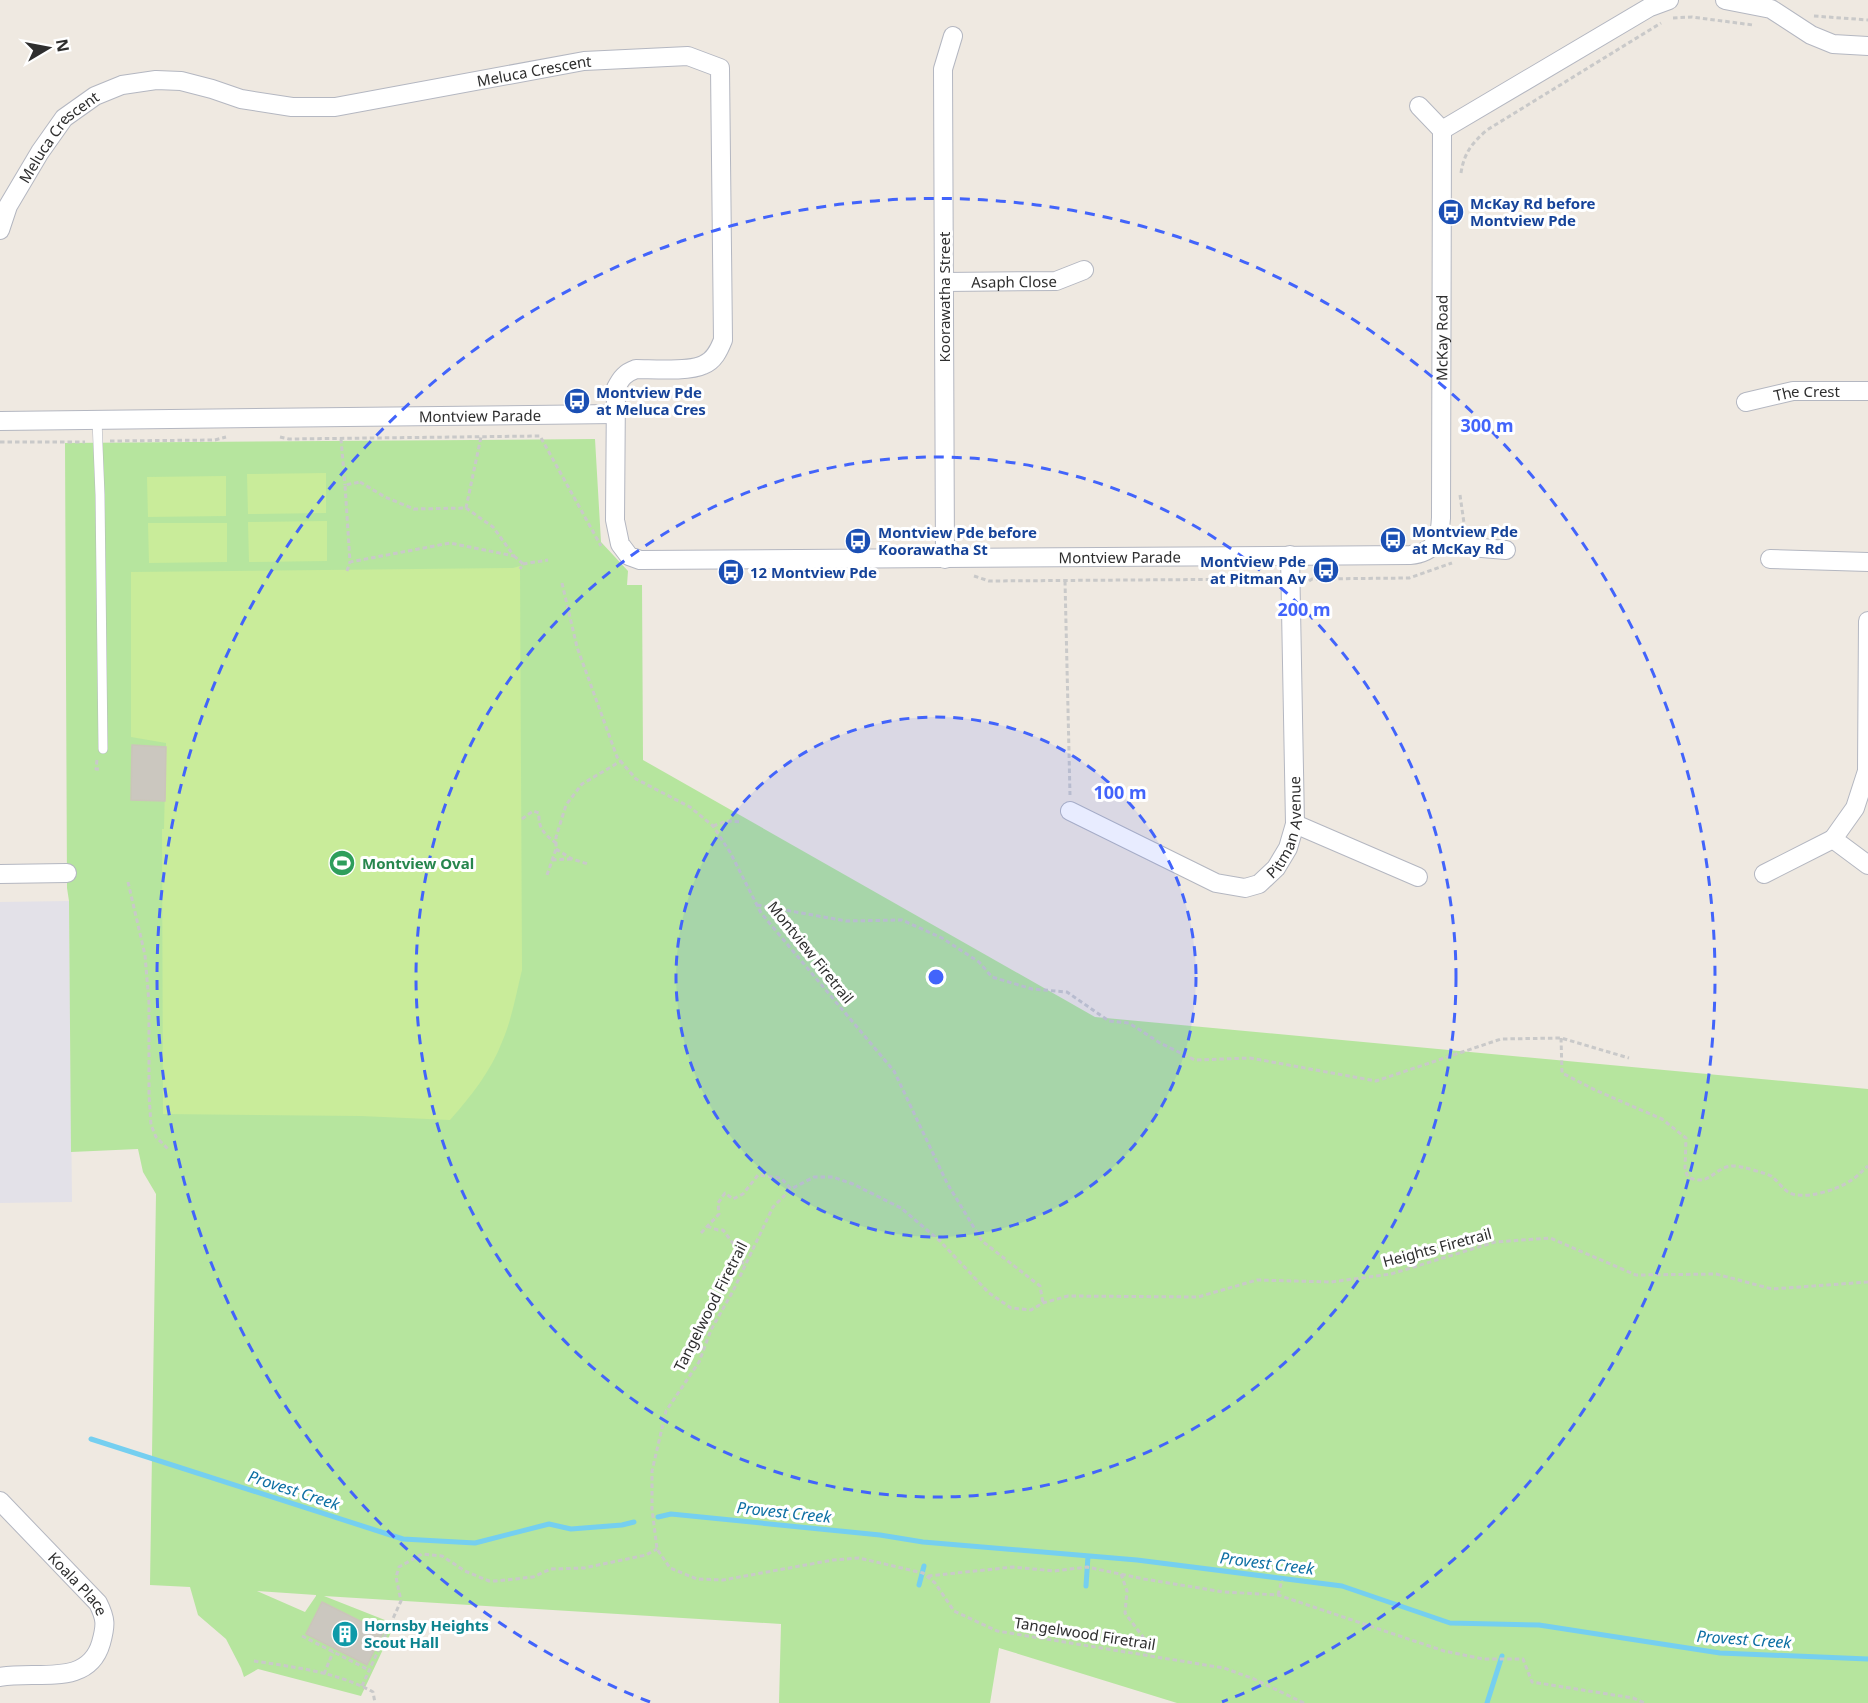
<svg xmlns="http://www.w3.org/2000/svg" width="1868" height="1703" font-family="'Noto Sans',sans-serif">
<rect width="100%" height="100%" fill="#efe9e1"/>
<path fill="#e3e1e8" d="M69,901L72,1202L0,1203V902Z"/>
<path fill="#b6e59e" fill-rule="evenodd" d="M595,439L601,542L628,571L627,585H642L643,760L1095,1017L1868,1089V1703H1177L999,1648L990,1703H779L781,1624L324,1596L395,1624L361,1696L258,1669L244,1677L241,1668L226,1639L198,1615L190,1587L150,1585L156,1194L143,1172L138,1149L71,1152L69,901L67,888L65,443ZM257,1591L316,1595V1596L305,1612Z"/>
<path fill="#c9ec9a" d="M326,473V513L248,514L247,474Z
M226,476V516L148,517L147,477Z
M327,521V561L249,562L248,522Z
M148,523H227V562L149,563Z
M520,566L522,970C516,994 512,1019 502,1042C491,1071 471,1096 450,1120L361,1116L163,1114L162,829H164L166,743L131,737V572L513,568Z"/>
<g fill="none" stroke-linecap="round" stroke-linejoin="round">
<path stroke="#75cff0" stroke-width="5" d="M91,1439L403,1539L475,1543L549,1524L571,1529L622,1525L634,1522
M658,1517L671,1514L880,1535L923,1542L1137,1560L1342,1586L1450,1623L1539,1625L1720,1653L1868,1659
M919,1585L924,1566
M1086,1586L1088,1556
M1487,1703L1502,1656"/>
</g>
<path fill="#cbc7bf" stroke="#cbc5ba" stroke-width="1.5" d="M132,745L166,747L165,801L131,800Z
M322,1602L366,1624L368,1619L384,1627L382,1632L383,1633L367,1665L306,1634Z"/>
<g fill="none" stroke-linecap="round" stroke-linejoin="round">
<defs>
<path id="lane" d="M97,420L100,495L103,749"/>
<g id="street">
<path d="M1725,0L1771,9L1811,35L1833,44L1868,46"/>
<path d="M1442,130L1650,7L1669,0"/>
<path id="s1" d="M0,230L8,206L40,152L64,118L95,96L122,85L156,80L181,81L212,89L241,99L292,107H335L584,61L688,56L720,68L723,340C719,350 714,361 703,365C689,372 652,369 636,369C625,373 621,378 616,388L615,520L620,544L629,556L640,560L1410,555C1434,553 1440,540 1441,518L1442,130L1419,106"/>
<path id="s2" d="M944,282L1056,281L1084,270"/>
<path id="s3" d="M1746,402L1793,391H1868"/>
<path id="s4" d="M0,421L616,414"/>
<path d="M1434,544L1506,550"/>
<path d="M945,559L943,69L953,36"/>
<path d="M1770,559L1868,562"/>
<path d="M1868,621L1867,771L1855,808L1833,839L1868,865"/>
<path id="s5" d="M1070,811L1216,883L1245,888L1259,884L1276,868L1288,848L1295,824L1290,555"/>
<path d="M1295,824L1418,877"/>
<path d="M0,874L67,873"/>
<path d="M1764,874L1833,839"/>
<path id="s6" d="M0,1501L98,1603C106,1619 106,1625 101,1643C88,1688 36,1670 0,1677"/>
</g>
</defs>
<use href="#lane" stroke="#b4b7c1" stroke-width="10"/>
<use href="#street" stroke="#b4b7c1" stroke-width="20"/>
<path stroke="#c9c9c9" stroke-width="3" stroke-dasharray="4.5 3" stroke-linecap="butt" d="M1814,16L1868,20
M1673,18L1692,17L1753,25
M1461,173C1464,153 1472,143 1487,130L1661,23
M280,437L289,439L540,436L601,546
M341,439L345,485
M110,441L215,440L226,437
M0,442H85
M360,482L385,497L414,509L466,508L493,527L514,556L450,543L350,562L345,485Z
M1460,495L1465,530
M466,508L481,437
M514,556L523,564L520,569
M523,564L548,560
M347,571L350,562
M974,576L989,581L1272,579
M1065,581L1070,795
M1309,581L1312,579L1409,578L1452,563
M562,583L577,647L617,757L636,779L690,807L713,826L730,852L761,913L894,1071L947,1183L982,1241L1040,1286L1043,1303
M97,760L96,769H100
M522,819L533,811L539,813C538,828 544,834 556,843
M713,826L727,821L741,822
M556,849L572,859L588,864
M552,860L571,859
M547,875L556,849V837L566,805L582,784L621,761
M128,882L145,955L149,1003V1095L151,1125L156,1137L169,1150
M757,905L846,921L902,920L942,938L979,962L992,977L1032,989L1067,992L1109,1021L1129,1023L1160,1043L1195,1060L1250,1058L1376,1081L1501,1039L1561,1038L1629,1058
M1561,1038L1562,1073L1595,1090L1662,1119L1686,1138L1685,1169L1688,1177C1711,1188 1714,1165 1735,1166C1741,1166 1765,1173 1771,1176C1777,1180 1782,1188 1788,1192C1802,1201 1837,1190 1850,1181C1857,1177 1862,1171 1868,1166
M707,1226L718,1230H723L738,1250L744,1267
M701,1233L719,1214L718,1203L725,1193L733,1199L743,1194L758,1175L781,1178L791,1189
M1121,1574L1127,1591L1125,1613L1146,1641L1148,1656
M928,1576L1013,1567L1054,1571L1087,1567L1144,1579L1224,1592L1278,1595L1444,1651L1483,1659H1523L1532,1682L1633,1698L1645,1703
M1278,1595L1282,1580
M302,1636L369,1670
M254,1661C294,1667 337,1672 373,1692L375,1703
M324,1674L333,1652
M362,1686L401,1601L396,1577L399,1567L422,1554L442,1556L465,1571L489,1581H496L533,1577L551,1569L584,1568L646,1555L657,1549
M1304,1703L1254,1679L1224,1668L997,1631L954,1611L935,1583L923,1573L859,1558L833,1560L723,1580L697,1579L670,1568L657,1549L652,1509V1471L666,1411L699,1362L711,1330L733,1291L773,1207L791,1189L814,1177H833L853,1184L901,1208L940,1241L989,1293L1011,1308L1031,1310L1043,1303L1068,1296L1198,1297L1257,1280L1331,1282L1391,1274L1495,1242L1550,1238L1636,1275L1716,1274L1772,1289L1868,1282"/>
<use href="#lane" stroke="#fff" stroke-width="9"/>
<use href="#street" stroke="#fff" stroke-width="18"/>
</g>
<circle cx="936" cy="977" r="260" fill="#4264fb" fill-opacity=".12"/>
<g fill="none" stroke="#4264fb" stroke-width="3" stroke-dasharray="10 8">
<circle cx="936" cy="977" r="260"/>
<circle cx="936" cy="977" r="520"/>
<path d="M650 1702A779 779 0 1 1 1222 1702"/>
</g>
<defs>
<symbol id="bus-disc" viewBox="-11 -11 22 22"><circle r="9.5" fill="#1a4fb4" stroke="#fff"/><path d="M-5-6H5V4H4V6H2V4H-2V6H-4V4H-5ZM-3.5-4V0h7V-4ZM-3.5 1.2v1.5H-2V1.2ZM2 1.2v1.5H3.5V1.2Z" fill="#fff"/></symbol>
<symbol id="stadium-disc" viewBox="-11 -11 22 22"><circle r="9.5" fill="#2e9e5b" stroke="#fff"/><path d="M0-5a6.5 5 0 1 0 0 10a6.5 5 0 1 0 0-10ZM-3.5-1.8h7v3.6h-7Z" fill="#fff"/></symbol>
<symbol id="building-disc" viewBox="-11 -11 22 22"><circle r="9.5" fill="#0f9aa8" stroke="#fff"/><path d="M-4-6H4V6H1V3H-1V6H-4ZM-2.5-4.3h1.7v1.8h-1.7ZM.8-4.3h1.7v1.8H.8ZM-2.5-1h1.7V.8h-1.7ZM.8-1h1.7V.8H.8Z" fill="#fff"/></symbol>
</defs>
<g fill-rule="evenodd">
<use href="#bus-disc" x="1436" y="197" width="30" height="30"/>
<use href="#bus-disc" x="562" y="386" width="30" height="30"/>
<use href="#bus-disc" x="1378" y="525" width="30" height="30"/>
<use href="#bus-disc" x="843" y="526" width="30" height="30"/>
<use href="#bus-disc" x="1311" y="555" width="30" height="30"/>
<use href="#bus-disc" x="716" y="557" width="30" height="30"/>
<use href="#stadium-disc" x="327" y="848" width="30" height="30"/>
<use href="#building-disc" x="330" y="1619" width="30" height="30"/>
</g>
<g text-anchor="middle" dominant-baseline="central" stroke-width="6" stroke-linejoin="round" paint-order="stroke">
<g font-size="15" fill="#2e2e2e" stroke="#fff">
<text stroke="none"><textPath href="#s1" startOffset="616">Meluca Crescent</textPath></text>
<text stroke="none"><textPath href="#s1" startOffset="112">Meluca Crescent</textPath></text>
<text stroke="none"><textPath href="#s2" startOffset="70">Asaph Close</textPath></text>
<text transform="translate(944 297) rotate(-90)">Koorawatha Street</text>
<text stroke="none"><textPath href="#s1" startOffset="2394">McKay Road</textPath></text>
<text stroke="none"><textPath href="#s3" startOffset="62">The Crest</textPath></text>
<text stroke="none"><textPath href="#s4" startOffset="480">Montview Parade</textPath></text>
<text stroke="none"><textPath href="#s1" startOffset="1869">Montview Parade</textPath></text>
<text stroke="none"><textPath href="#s5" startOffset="273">Pitman Avenue</textPath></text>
<text transform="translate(811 952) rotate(51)">Montview Firetrail</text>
<text transform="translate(1437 1247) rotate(-15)">Heights Firetrail</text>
<text transform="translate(710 1306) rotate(-63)">Tangelwood Firetrail</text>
<text stroke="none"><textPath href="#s6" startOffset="114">Koala Place</textPath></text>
<text transform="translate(1085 1633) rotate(9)">Tangelwood Firetrail</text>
</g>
<g font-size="15" font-weight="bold" fill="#164399" stroke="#fff" text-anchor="start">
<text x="1470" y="203">McKay Rd before<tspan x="1470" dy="17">Montview Pde</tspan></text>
<text x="596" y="392">Montview Pde<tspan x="596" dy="17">at Meluca Cres</tspan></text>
<text x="1412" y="531">Montview Pde<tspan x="1412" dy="17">at McKay Rd</tspan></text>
<text x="878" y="532">Montview Pde before<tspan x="878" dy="17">Koorawatha St</tspan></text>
<text x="1306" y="561" text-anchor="end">Montview Pde<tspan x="1306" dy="17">at Pitman Av</tspan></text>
<text x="750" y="572">12 Montview Pde</text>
</g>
<g font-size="15" font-weight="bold" fill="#27864d" stroke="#fff" text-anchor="start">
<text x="362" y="863">Montview Oval</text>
</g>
<g font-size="15" font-weight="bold" fill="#0d838f" stroke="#fff" text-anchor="start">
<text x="364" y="1625">Hornsby Heights<tspan x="364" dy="17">Scout Hall</tspan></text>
</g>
<g font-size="16" font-style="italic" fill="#0d6fa3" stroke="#fff">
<text transform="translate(294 1490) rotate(18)">Provest Creek</text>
<text transform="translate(784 1512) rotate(6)">Provest Creek</text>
<text transform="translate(1267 1563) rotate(7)">Provest Creek</text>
<text transform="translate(1744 1639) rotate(4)">Provest Creek</text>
</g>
</g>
<circle cx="936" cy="977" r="9" fill="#4264fb" stroke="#fff" stroke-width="3"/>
<g font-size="18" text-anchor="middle" font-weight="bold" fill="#4264fb" stroke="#fff" stroke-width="6" stroke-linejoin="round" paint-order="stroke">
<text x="1487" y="432">300 m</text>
<text x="1304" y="616">200 m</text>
<text x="1120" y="799">100 m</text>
</g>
<g transform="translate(48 48) rotate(80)" stroke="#ffffff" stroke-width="4.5" paint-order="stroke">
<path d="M0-4.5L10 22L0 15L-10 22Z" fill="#2e2e2e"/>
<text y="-9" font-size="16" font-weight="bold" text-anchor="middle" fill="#2e2e2e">N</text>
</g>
</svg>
